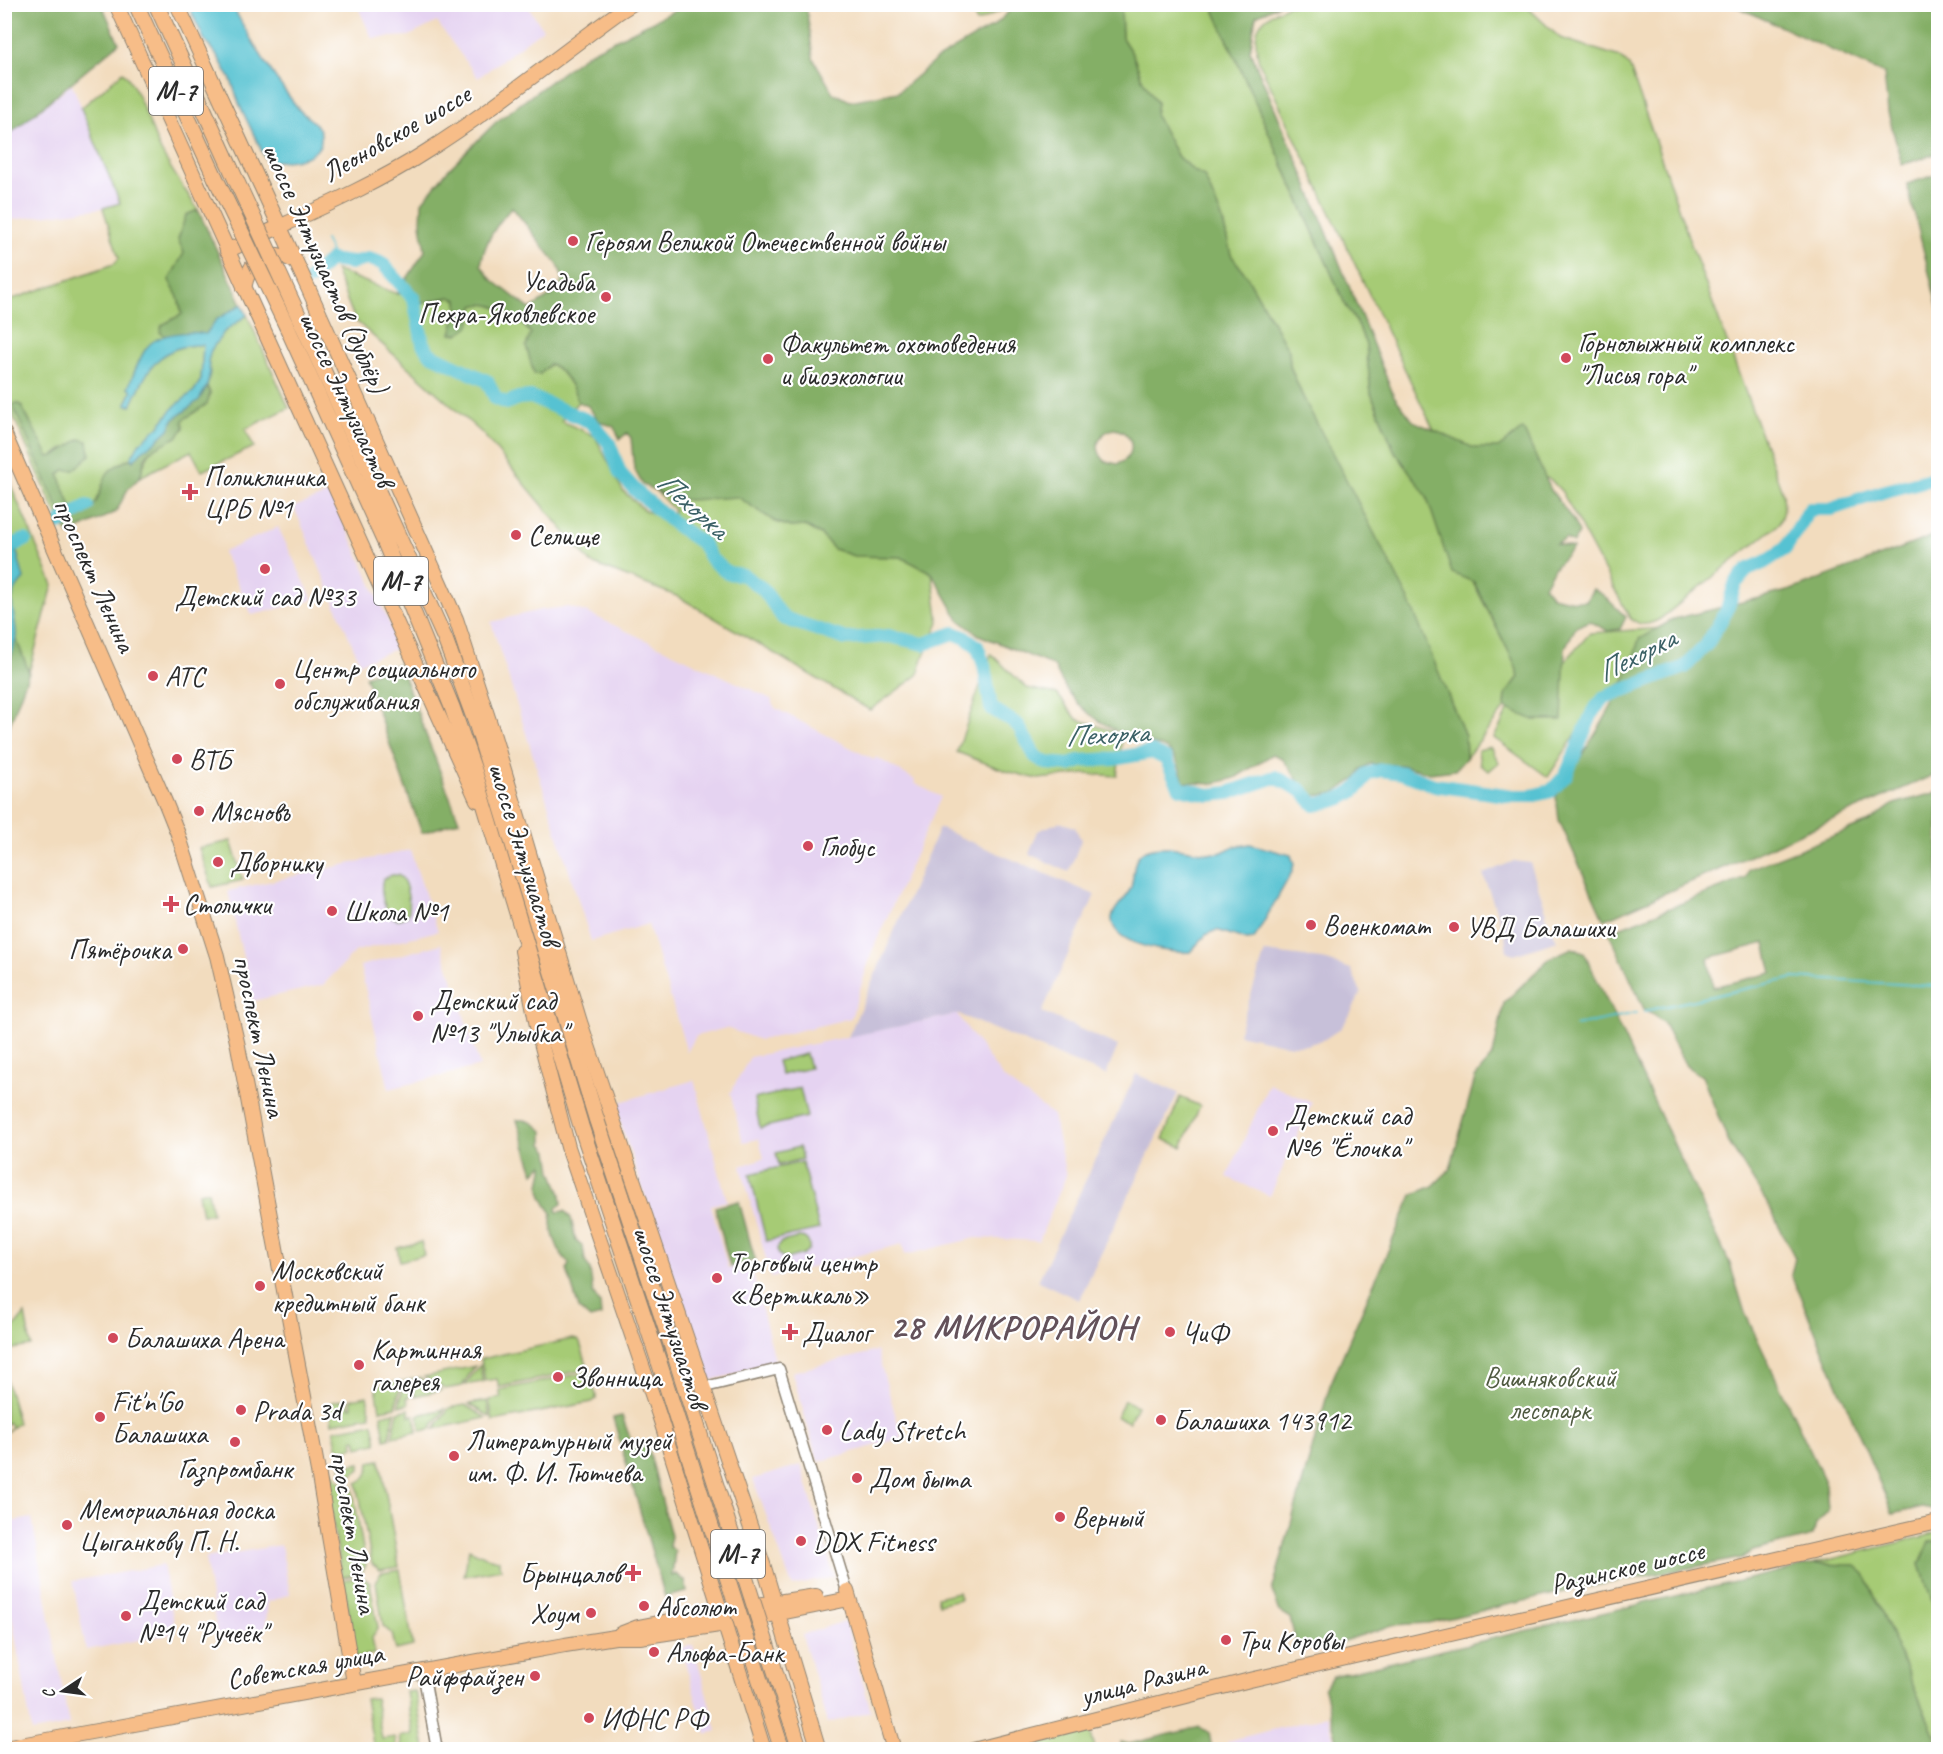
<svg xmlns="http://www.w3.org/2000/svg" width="1943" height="1754" font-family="Caveat,sans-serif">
<rect width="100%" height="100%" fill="#fff"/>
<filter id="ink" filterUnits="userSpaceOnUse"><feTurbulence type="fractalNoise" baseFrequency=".0167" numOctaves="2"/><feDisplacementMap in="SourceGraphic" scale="12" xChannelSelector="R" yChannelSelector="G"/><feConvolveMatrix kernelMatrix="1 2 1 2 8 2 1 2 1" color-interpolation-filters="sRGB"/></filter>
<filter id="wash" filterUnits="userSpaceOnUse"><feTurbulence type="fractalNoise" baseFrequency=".008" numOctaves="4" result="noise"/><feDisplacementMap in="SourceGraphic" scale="24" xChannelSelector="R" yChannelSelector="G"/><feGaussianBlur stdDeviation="1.35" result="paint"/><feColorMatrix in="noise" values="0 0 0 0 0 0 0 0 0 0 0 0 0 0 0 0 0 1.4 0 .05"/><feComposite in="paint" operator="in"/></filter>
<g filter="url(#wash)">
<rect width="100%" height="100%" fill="#f2dcbe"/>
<path fill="#e5d3f1" d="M357,5H527L543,29L478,78L437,22L409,36L372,38Z
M72,84L120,203L103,208L11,220L5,218V138Z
M331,493L400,647L360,663L294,507Z
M278,527L313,600L252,615L223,552Z
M568,607L588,613L771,699L775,708L874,760L876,757L915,780L914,783L941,797L872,951L851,1018L760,1040L726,1028L696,1036L687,1052L648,924L591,941L491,622L540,610Z
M410,850L438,931L356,951L323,985L253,1001L228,891Z
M441,944L480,1066L389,1089L360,966Z
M957,1014L1003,1078L1053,1115L1066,1176L1039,1241L976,1238L905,1255L902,1244L771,1278L741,1166L764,1158L759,1139L743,1142L730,1093L750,1057Z
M694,1080L727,1201L711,1205L728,1269L750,1263L776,1364L708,1381L614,1104Z
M1269,1084L1312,1103L1270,1196L1227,1177Z
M877,1351L902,1438L818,1462L792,1372Z
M801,1465L834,1577L792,1586L753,1479Z
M32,1518L69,1725L32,1732L5,1578L4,1523Z
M281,1545L290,1594L268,1602L265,1633L218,1641L205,1558Z
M163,1565L176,1633L86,1650L73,1581Z
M845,1621L871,1711L828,1723L802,1635Z
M693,1645L717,1731L706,1734L681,1648Z
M1328,1716L1336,1749H1229L1227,1741Z"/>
<path fill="#c7c0d9" d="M1059,822L1075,827L1081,840L1069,872L1029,854L1038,831Z
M939,828L1095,895L1042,1012L1118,1046L1106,1075L957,1014L848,1037Z
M1514,861L1530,863L1547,913L1545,914L1557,941L1514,955L1507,951L1505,935L1483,874Z
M1265,952L1321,959L1351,969L1361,992L1350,1015L1341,1028L1325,1039L1307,1045H1287L1238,1034Z
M1136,1074L1178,1093L1079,1300L1038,1281Z"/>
<path fill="#a6cb75" stroke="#687b50" stroke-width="1.5" d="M1132,4L1212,5L1345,304L1359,327L1366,345L1371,393L1394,450L1426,494L1452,572L1473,582L1515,664L1519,677L1506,694L1505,708L1466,758L1465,736L1302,395L1290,366L1289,351L1246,275L1231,255L1222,218L1204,176L1194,171L1178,157L1155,114L1157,103L1142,79L1133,55L1122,38L1121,9Z
M968,5H1013L977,22Z
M1288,5H1525L1560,38L1620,57L1629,65L1689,239L1783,494C1784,506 1785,514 1779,524L1660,619C1649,625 1641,627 1630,618L1562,492L1550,479L1541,477H1456L1259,62C1251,27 1258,20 1288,5Z
M123,72C136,83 151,129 159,147C170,169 185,189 198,210L186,215L184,253L169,280L178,297L182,314L160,332L166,336L156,340L128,388L132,390L126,404L131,406C147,370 158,344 203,345L201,380L194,391L175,406L159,426L139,444L131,458L112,469L94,508L86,514L78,516L71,507L59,475L64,470V448L54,456L49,457L43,449L67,528L73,532L68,534L54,509L5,397L4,302L114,264L119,258L103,208L120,203L81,108Z
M335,270L397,294L412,293L432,302L450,297L458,300V308L451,334C458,325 466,311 475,305C487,298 525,322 531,333C537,344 537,362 540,374L550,364C564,371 574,388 578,402L561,421L595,436L623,491L644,510L670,520L674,510L655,490L669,497H738L774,521L790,527L805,526L821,535L834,549L854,556L901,557L932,573L939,623L924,655L918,675L870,710L679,597L591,563L483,434L355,320Z
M247,315L289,408L245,429L254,447L202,471L191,451L140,477C148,448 151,449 177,437L182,420L207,404L210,393L207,386L210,372L208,361L211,350L224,332Z
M4,469L53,585L29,672L16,638L11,601L16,587L18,556L5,522Z
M1678,627L1673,662L1604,691L1548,777L1494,738L1513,701L1562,665L1590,633Z
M991,654L1027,688L1057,694L1077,719L1113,731L1122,740L1117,776L1086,774L1038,779L1006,771L957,752Z
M1490,747L1499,762L1489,771L1480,765L1478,750Z
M231,841L243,880L212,887L199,848Z
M392,875C396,875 398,874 401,877C407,883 411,908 408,915C387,931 378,892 383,879Z
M806,1054L810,1068L781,1075L777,1061Z
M800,1088L807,1117L760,1128L754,1099Z
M1180,1097L1200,1106L1182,1147L1163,1139Z
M799,1147L802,1159L779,1165L776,1153Z
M802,1162L819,1229L766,1241L750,1174Z
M208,1191L212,1213L202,1215L198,1193Z
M801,1237C807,1238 810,1243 809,1249L803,1254L786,1259L779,1255L777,1249L781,1242Z
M421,1242L424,1255L400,1261L397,1248Z
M25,1314L31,1346L8,1350L5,1338Z
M572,1339L577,1340L580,1343L588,1369L499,1387L497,1379L485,1381L481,1359Z
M480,1365L483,1382L465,1385Z
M475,1366L462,1386L445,1389L424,1377Z
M4,1372L18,1423L5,1433L12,1427L8,1422L5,1425Z
M589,1372L596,1395V1399L592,1402L493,1421L489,1400L501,1398L499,1390Z
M419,1378L441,1390L415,1396L411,1379Z
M408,1380L410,1397L407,1398L408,1404L399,1406L404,1381Z
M401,1381L396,1407L380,1410L376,1386Z
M367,1396L371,1416L332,1423L330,1406L332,1402L348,1399L349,1407H352L351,1399Z
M1124,1400L1137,1406L1129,1422L1117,1417Z
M487,1401L490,1417L469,1404Z
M465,1405L486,1418L434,1429L449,1408Z
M409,1409L410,1416L414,1415L417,1432L392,1437L398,1412Z
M445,1409L430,1429L421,1431L418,1415Z
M395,1412L389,1438L385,1439L381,1415Z
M373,1423L377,1443L358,1447L356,1439L353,1440L354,1447L341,1450L337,1447L334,1430Z
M380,1460L399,1567L380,1570L372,1564L357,1483C367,1479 369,1472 370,1462Z
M360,1463V1469L352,1475L343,1472L341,1467Z
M331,1469C336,1479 340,1483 352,1485L366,1565L361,1574L342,1577L324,1470Z
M1938,1533V1541L1930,1542L1920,1564L1938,1620V1743L1865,1574L1854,1565L1812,1564Z
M469,1549L486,1557L499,1560L501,1569L464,1576Z
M400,1570L413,1646L396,1650L392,1634L383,1626L376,1582L381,1573Z
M362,1577L370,1583L378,1627L372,1638L375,1654L356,1657L343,1580Z
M958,1592L960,1599L939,1604L937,1597Z
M415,1691L425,1749H402L400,1737L413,1734L406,1692Z
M375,1698L382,1739L395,1737L397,1749H374L365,1699Z
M1090,1730L1095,1749H1015L1080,1733Z"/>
<path fill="#84af66" stroke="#586d48" stroke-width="1.5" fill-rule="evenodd" d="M5,4L102,5L119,43L5,138Z
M1093,4L1095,7L1107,5L1121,9L1122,38L1133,55L1142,79L1157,103L1155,114L1178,157L1194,171L1204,176L1222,218L1231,255L1246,275L1289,351L1290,366L1302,395L1408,598L1465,736L1466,758L1455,770L1430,773L1401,765L1370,764L1361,769L1356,778L1335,793L1314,796L1302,786L1282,758L1273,754L1235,778L1212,784L1184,782C1181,773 1178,758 1171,753C1162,745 1152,744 1141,741C1101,727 1071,706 1054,666L979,635L959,620L932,573L901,557L854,556L834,549L821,535L805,526L790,527L774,521L738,497L688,500L669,497L643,485L634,469L631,438L627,433L620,439L614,427L599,421L588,406L578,402C574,388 564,370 550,364L540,374H534L526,346L531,333C518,319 493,298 474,306L470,326L458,334H451L458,308V300L450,297L420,303L412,293L397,294L425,251L421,223L422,202L448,170L496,122L587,54L685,5H806L813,58L833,93L850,101L898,92L937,59L995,25L1016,5ZM512,207L558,265L563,279L558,291L530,309L491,279L481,265C484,242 497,224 512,207ZM1114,429C1135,432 1138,458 1117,464L1105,461C1093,449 1097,433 1114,429Z
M1212,5H1279L1256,16L1250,51L1301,169L1394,396L1413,421L1474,448H1498L1523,429L1551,490L1572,519L1579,533L1573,543L1566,539L1556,544L1573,548L1554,568L1544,586L1552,596L1574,601H1586L1593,589L1603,595L1626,617L1620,629L1608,631L1590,621L1576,627L1565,648L1562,720H1534L1505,708L1506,694L1519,677L1515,664L1474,582L1452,573L1426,495L1394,450L1371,393L1366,345L1359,327L1345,304Z
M1733,5H1938V29L1934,42L1938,55V153L1902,165L1888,112L1884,74Z
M1938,174V309L1907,184Z
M198,210L242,304L216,320L206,334L184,333L166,336L160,332L162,325L182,314L178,297L169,280L184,253L178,239L186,215Z
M207,386L210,393L207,404L183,420L184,428L177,437L151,450L145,458L140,477L128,489L116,512L73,532L67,528L13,406L16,403L21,405L49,457L54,456L80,439L88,441L90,455L74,470H64L59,475L71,507L78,516C100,511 98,491 107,474C112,466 124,462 131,458L133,461L141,452L155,442L169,429L173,420L199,400Z
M1938,534V773L1604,920L1559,820L1556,796C1587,746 1624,697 1639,639L1674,619L1791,590Z
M16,638L29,672L5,738V664L10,661Z
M399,664L459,821L422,833L365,676Z
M1938,792V1510L1922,1507L1893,1514L1791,1275L1795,1258L1769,1206L1729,1143L1702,1076L1686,1066L1663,1022L1644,1009L1609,932L1746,878L1749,869L1869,822L1894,804ZM1765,943L1772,973L1713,987L1708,958Z
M1572,948L1584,952L1730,1264L1745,1313L1826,1484L1828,1511L1816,1524L1813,1536L1753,1551L1742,1558L1577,1589L1428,1623L1393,1625L1331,1645L1307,1648L1296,1643L1290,1618L1280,1612L1272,1591L1330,1385L1412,1195L1433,1186L1450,1169L1475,1078L1493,1055L1504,1003L1550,958Z
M517,1120C528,1119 535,1123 543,1131V1144L549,1151L552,1171L561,1194L562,1204L556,1208L557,1212L565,1211L571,1218L576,1241L583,1247L585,1261L590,1270L593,1293L600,1304L601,1316L590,1319L579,1309L567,1270L569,1263C558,1254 548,1227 552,1213C546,1206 539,1194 540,1185C541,1177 544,1172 543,1164L534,1173Z
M739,1201L755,1260L730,1267L715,1207Z
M622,1416L631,1441L648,1446L671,1536L669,1546L675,1551L672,1576L676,1574L685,1581L687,1592L665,1597L613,1418Z
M1938,1541V1620L1920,1564L1930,1542Z
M1812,1564L1855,1565L1865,1574L1938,1743V1749H1339L1324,1689L1332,1676Z
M1200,1727L1209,1733L1212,1749L1135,1750V1748L1122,1749L1121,1742L1129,1744Z"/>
<path fill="#57c2d2" stroke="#41767e" stroke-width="1.5" d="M188,5H232C251,41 272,75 297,107C303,116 320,123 321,134C325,161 284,163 266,160L240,106L231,80L218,57L205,41Z
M242,304L247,315L224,332L211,350L208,361L210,372L207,386L199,400L173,420L169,429L155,442L141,452L133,461L131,458L139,444L159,426L175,406L194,391L201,380L203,345C159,343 146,372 131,406L126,404L132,391L128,388C133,376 138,361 145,350C156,332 188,331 206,334L216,320Z
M5,522L18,556L24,579C2,601 18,613 16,638C15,645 11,654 10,662L5,664Z
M1250,844L1291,855L1294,864L1292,872L1254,939L1247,940L1217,930L1207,934L1190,952C1171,954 1111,945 1112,918C1113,907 1128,898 1131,887C1135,875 1131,856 1146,850C1169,841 1195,855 1219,853C1225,852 1230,847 1236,846C1240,845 1245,845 1250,844Z"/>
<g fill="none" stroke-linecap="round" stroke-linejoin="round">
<path stroke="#57c2d2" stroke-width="2" d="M325,240L335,260
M1644,1011L1794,978L1934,986
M1575,1026L1636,1013"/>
<path stroke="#57c2d2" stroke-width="14" d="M310,279L330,260L351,263L368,259L382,263L414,299L423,344L430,354L487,381L496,399L507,403L518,398L531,397L591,422L609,443L620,473L636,491L677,526L702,543L711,559L728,573L743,575L763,589L783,618L846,639L889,636L924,644L954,633L966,638L977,646L984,665L991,708L1018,725L1035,756L1046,763L1070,765L1079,761L1113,759L1152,752L1166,759L1180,788L1209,795L1228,793L1275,777L1301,790L1315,805C1338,800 1356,797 1367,774L1382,770L1402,773L1434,785L1513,796H1531L1551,791L1566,775L1593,711L1605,697L1685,667L1707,644L1727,610L1735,584L1747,570L1765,562L1785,549L1810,509H1831L1882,492L1938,477
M59,523L87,506
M4,549L25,540"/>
</g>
</g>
<g filter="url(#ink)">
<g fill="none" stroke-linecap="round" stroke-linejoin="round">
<defs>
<path id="minor" d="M705,1387L779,1369L847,1591
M423,1671L437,1750"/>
<path id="major" d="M116,4L477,800
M177,4L309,290L456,619L492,730L580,1022L763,1564L819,1750
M227,251C292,220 367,190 427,151C494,109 555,58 619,12L632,4
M244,288C251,256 267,246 296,262
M4,433L166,804L178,834L217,956L238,1046L318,1471L354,1683
M522,951L538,1031L568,1147L660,1418L764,1750
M847,1591L894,1750
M620,1634L638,1627L730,1609L816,1596
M4,1748L565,1645L615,1637H640L726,1624L849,1599
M973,1750L1250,1680L1938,1522"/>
<path id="highway" d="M136,4L215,177
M156,4L231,169
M300,319L445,639L477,726L597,1121L676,1359
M287,327L386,545L452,707L474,770L581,1126L659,1362"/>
</defs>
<use href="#minor" stroke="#8e8474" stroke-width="13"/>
<use href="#major" stroke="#8e8474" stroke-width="16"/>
<use href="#highway" stroke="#8e8474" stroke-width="17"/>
<use href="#minor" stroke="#fff" stroke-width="10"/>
<use href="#major" stroke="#f7bd88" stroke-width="14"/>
<use href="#highway" stroke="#f7bd88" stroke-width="15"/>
<defs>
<path id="highway-bridge" d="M231,169L300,319
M215,177L287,327
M676,1359L800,1750
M659,1362L782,1750"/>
</defs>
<use href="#highway-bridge" stroke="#8e8474" stroke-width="17" stroke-linecap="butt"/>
<use href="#highway-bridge" stroke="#f7bd88" stroke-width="15"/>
</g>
</g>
<g fill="#d1495b" stroke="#fff" stroke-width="2">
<circle cx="573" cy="241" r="6"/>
<circle cx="606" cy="297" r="6"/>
<circle cx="1566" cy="358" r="6"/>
<circle cx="768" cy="359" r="6"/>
<path d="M187 483h6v6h6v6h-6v6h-6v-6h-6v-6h6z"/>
<circle cx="516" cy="535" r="6"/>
<circle cx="265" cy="569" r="6"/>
<circle cx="153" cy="676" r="6"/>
<circle cx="280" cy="684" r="6"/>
<circle cx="177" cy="759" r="6"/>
<circle cx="199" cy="811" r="6"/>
<circle cx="808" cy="846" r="6"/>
<circle cx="218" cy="862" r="6"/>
<path d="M168 895h6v6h6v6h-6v6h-6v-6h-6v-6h6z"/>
<circle cx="332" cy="911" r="6"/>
<circle cx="1311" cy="925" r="6"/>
<circle cx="1454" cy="927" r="6"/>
<circle cx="183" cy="949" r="6"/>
<circle cx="418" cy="1016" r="6"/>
<circle cx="1273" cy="1131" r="6"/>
<circle cx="717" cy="1278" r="6"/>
<circle cx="260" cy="1286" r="6"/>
<path d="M787 1323h6v6h6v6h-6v6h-6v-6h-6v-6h6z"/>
<circle cx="1170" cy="1332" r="6"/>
<circle cx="113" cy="1338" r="6"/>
<circle cx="359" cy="1365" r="6"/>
<circle cx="558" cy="1377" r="6"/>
<circle cx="241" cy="1410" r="6"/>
<circle cx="100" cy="1417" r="6"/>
<circle cx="1161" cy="1420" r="6"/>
<circle cx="827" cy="1430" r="6"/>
<circle cx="235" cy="1442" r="6"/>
<circle cx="454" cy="1456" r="6"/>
<circle cx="857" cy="1478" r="6"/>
<circle cx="1060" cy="1517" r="6"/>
<circle cx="67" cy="1525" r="6"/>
<circle cx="801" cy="1541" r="6"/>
<path d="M630 1564h6v6h6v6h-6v6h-6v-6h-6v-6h6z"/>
<circle cx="644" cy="1606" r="6"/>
<circle cx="591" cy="1613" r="6"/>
<circle cx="126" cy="1616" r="6"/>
<circle cx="1226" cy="1640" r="6"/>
<circle cx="654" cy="1652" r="6"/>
<circle cx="535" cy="1676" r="6"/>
<circle cx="589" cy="1718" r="6"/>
</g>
<g text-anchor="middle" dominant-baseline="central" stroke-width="4.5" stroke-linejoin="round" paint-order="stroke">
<g fill="#fff" stroke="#6b6b6b" stroke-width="1.5">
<rect x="149" y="67" width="54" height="48" rx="4.5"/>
<rect x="374" y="557" width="54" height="48" rx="4.5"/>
<rect x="711" y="1530" width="54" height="48" rx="4.5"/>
</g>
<g font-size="27" font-weight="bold" fill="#2b2b2b">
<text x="176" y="91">М-7</text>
<text x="401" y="581">М-7</text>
<text x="738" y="1554">М-7</text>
</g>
<g font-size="28" fill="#2b2b2b" stroke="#fff">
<text transform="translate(396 133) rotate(-30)">Леоновское шоссе</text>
<text transform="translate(326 268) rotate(66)">шоссе Энтузиастов (дублёр)</text>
<text transform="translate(347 399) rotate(65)">шоссе Энтузиастов</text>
<text transform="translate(95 575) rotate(66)">проспект Ленина</text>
<text transform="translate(525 854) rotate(73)">шоссе Энтузиастов</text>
<text transform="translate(260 1036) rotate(78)">проспект Ленина</text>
<text transform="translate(671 1317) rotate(72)">шоссе Энтузиастов</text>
<text transform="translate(354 1532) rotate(80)">проспект Ленина</text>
<text transform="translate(1627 1567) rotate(-13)">Разинское шоссе</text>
<text transform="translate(305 1666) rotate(-10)">Советская улица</text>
<text transform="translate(1143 1681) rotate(-14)">улица Разина</text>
</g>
<g font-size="28" fill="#2b2b2b" stroke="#fff" text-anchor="start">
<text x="585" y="241">Героям Великой Отечественной войны</text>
<text x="594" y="281" text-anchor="end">Усадьба<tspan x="594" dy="32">Пехра-Яковлевское</tspan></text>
<text x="1578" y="342">Горнолыжный комплекс<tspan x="1578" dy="32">"Лисья гора"</tspan></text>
<text x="780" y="343">Факультет охотоведения<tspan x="780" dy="32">и биоэкологии</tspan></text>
<text x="204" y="476">Поликлиника<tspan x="204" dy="32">ЦРБ №1</tspan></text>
<text x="528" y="535">Селище</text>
<text x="265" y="596" text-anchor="middle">Детский сад №33</text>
<text x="292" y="668">Центр социального<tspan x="292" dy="32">обслуживания</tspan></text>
<text x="165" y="676">АТС</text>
<text x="189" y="759">ВТБ</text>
<text x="211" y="811">Мясновъ</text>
<text x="820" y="846">Глобус</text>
<text x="230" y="862">Дворнику</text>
<text x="183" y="904">Столички</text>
<text x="344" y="911">Школа №1</text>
<text x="1323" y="925">Военкомат</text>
<text x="1466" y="927">УВД Балашихи</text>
<text x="171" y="949" text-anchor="end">Пятёрочка</text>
<text x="430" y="1000">Детский сад<tspan x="430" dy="32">№13 "Улыбка"</tspan></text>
<text x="1285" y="1115">Детский сад<tspan x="1285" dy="32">№6 "Ёлочка"</tspan></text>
<text x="729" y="1262">Торговый центр<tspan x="729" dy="32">«Вертикаль»</tspan></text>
<text x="272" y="1270">Московский<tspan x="272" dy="32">кредитный банк</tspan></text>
<text x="802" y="1332">Диалог</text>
<text x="1182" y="1332">ЧиФ</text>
<text x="125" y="1338">Балашиха Арена</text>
<text x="371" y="1349">Картинная<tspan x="371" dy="32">галерея</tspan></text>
<text x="570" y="1377">Звонница</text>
<text x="112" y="1401">Fit'n'Go<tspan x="112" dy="32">Балашиха</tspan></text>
<text x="253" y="1410">Prada 3d</text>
<text x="1173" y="1420">Балашиха 143912</text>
<text x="839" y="1430">Lady Stretch</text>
<text x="466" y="1440">Литературный музей<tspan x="466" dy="32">им. Ф. И. Тютчева</tspan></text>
<text x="235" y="1468" text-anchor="middle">Газпромбанк</text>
<text x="869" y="1478">Дом быта</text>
<text x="79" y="1509">Мемориальная доска<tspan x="79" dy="32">Цыганкову П. Н.</tspan></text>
<text x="1072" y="1517">Верный</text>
<text x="813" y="1541">DDX Fitness</text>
<text x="621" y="1573" text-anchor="end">Брынцалов</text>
<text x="138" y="1600">Детский сад<tspan x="138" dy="32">№14 "Ручеёк"</tspan></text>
<text x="656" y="1606">Абсолют</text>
<text x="579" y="1613" text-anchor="end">Хоум</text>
<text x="1238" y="1640">Три Коровы</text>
<text x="666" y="1652">Альфа-Банк</text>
<text x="523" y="1676" text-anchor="end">Райффайзен</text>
<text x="601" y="1718">ИФНС РФ</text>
</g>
<g font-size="28" fill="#505b41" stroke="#fff">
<text x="1550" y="1377">Вишняковский<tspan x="1550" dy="32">лесопарк</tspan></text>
</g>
<g font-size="30" font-style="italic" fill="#3a6065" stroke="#fff">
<text transform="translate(693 505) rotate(42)">Пехорка</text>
<text transform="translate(1636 655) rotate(-27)">Пехорка</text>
<text transform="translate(1107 734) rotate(-3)">Пехорка</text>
</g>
<g font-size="34" font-weight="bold" letter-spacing="1.5" fill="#63515a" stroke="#fff">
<text x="1013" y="1326">28 МИКРОРАЙОН</text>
</g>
</g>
<rect width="1943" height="1754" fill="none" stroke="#fff" stroke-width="24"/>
<g transform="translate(63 1691) rotate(257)" stroke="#ffffff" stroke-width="4.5" paint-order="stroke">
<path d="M0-4.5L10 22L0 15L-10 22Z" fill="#2b2b2b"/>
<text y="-9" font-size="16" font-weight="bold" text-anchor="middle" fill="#2b2b2b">С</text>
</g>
</svg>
